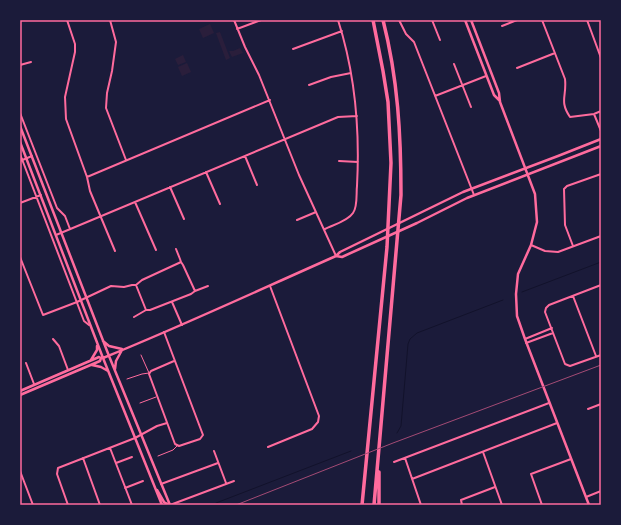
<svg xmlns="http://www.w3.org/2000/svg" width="621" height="525" font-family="'Sofia Sans Condensed',sans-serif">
<rect width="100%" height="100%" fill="#1b1b3a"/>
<path fill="#2a1e3b" d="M210,24L214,33L203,38L199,29Z
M220,32L230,58L226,60L216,33Z
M240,48L243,53L232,57L229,51H233Z
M183,55L186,62L178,65L175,59Z
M187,63L191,72L182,76L178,67Z"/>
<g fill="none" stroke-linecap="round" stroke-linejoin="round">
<path stroke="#12122b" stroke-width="1" d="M522,292L601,262
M397,433L401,426L408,344L410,339L417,333L503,300
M216,503L351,451"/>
<path stroke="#ff6b9d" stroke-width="1" d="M127,379L142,374L149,373L141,355
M140,403L156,397
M158,456L173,450L177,446"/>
<path stroke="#ff6b9d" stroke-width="2" d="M67,20L75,44V52L65,97L66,119L87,177L90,191L115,251
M110,20L116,42L112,71L107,93L106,108L126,160
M234,20L245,47L259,75L299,175L336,256
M399,20L406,34L414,42L474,195
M432,20L440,40
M542,20L565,79C567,96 559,101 570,117L594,114L601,111
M587,20L601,58
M502,26L517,20
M237,29L261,20
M293,49L342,31
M454,64L471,107
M20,65L31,62
M517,68L555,53
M309,85L331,77L351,73
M435,96L486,76
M20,113L57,208L65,216L70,229
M594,114L601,131
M20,154L84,321L89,325
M245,156L257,185
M20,161L32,156
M339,161L358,162
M206,172L220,204
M87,177L270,100
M170,187L184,219
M135,202L156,250
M20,203L41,195
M297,220L316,212
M325,229C333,225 348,221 353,213C358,206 356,193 357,186C360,130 355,73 338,20
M56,235L338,117L357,116
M531,245L545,251L558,252L601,236
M573,246L565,225L564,189L567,186L601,174
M176,249L180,259L181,262L183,265L195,291
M20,257L43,315L77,302L111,286L124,287L132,285H136
M136,285L142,280L181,262
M136,285L146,310
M601,285L549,305L546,308L545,312L565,364L570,366L601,355
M573,296L596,356
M172,302L182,325
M134,317L146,310H150L191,294L195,291L208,286
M164,332L203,435L200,439L179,446L175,444L149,374L151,371L174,361
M53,339L59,346L68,370
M525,339L552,328
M526,343L553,333
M26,363L34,384
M588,409L601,404
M268,447L312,429L318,422L319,416L270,286
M110,448L132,505
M214,451L226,483
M483,452L502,505
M83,458L100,505
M405,458L421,505
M394,462L549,403
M116,463L132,457
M20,471L33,505
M412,479L557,423
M161,484L218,463
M125,488L143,481
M586,497L601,491
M68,505L57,474L58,468L135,438L157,426L167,423
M170,505L234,481
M462,505L461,500L495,487
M542,505L531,474L571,459"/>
<path stroke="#ff6b9d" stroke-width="2.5" d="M465,20L494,95L500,101
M471,20L499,93L500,102L535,194L537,222L531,245L518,274L516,294L517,316L525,339L589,505
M20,126L109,356L170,505
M20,142L103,358L162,505
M336,256L342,257L417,223L467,198L601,146
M103,341L109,346L122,349
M103,358C182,326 259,290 336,256L340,252L463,192L558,156L601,139
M91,360L97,350V346
M92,365L101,367L108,371
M115,369L116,361L122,350
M20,391L99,357L101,358
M20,395L100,361L101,358
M157,490L164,502L169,505"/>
<path stroke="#ff6b9d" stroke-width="3.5" d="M362,505L387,247L391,163L388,102L383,71L373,20
M374,505L401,195C401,135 398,79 383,20
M379,505V472"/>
<path stroke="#a44b75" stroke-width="1" d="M236,505L393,443L601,365"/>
</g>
<rect width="621" height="525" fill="none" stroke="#1b1b3a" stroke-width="42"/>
<rect x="21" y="21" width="579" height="483" fill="none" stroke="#ff6b9d" stroke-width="1.5"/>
</svg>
